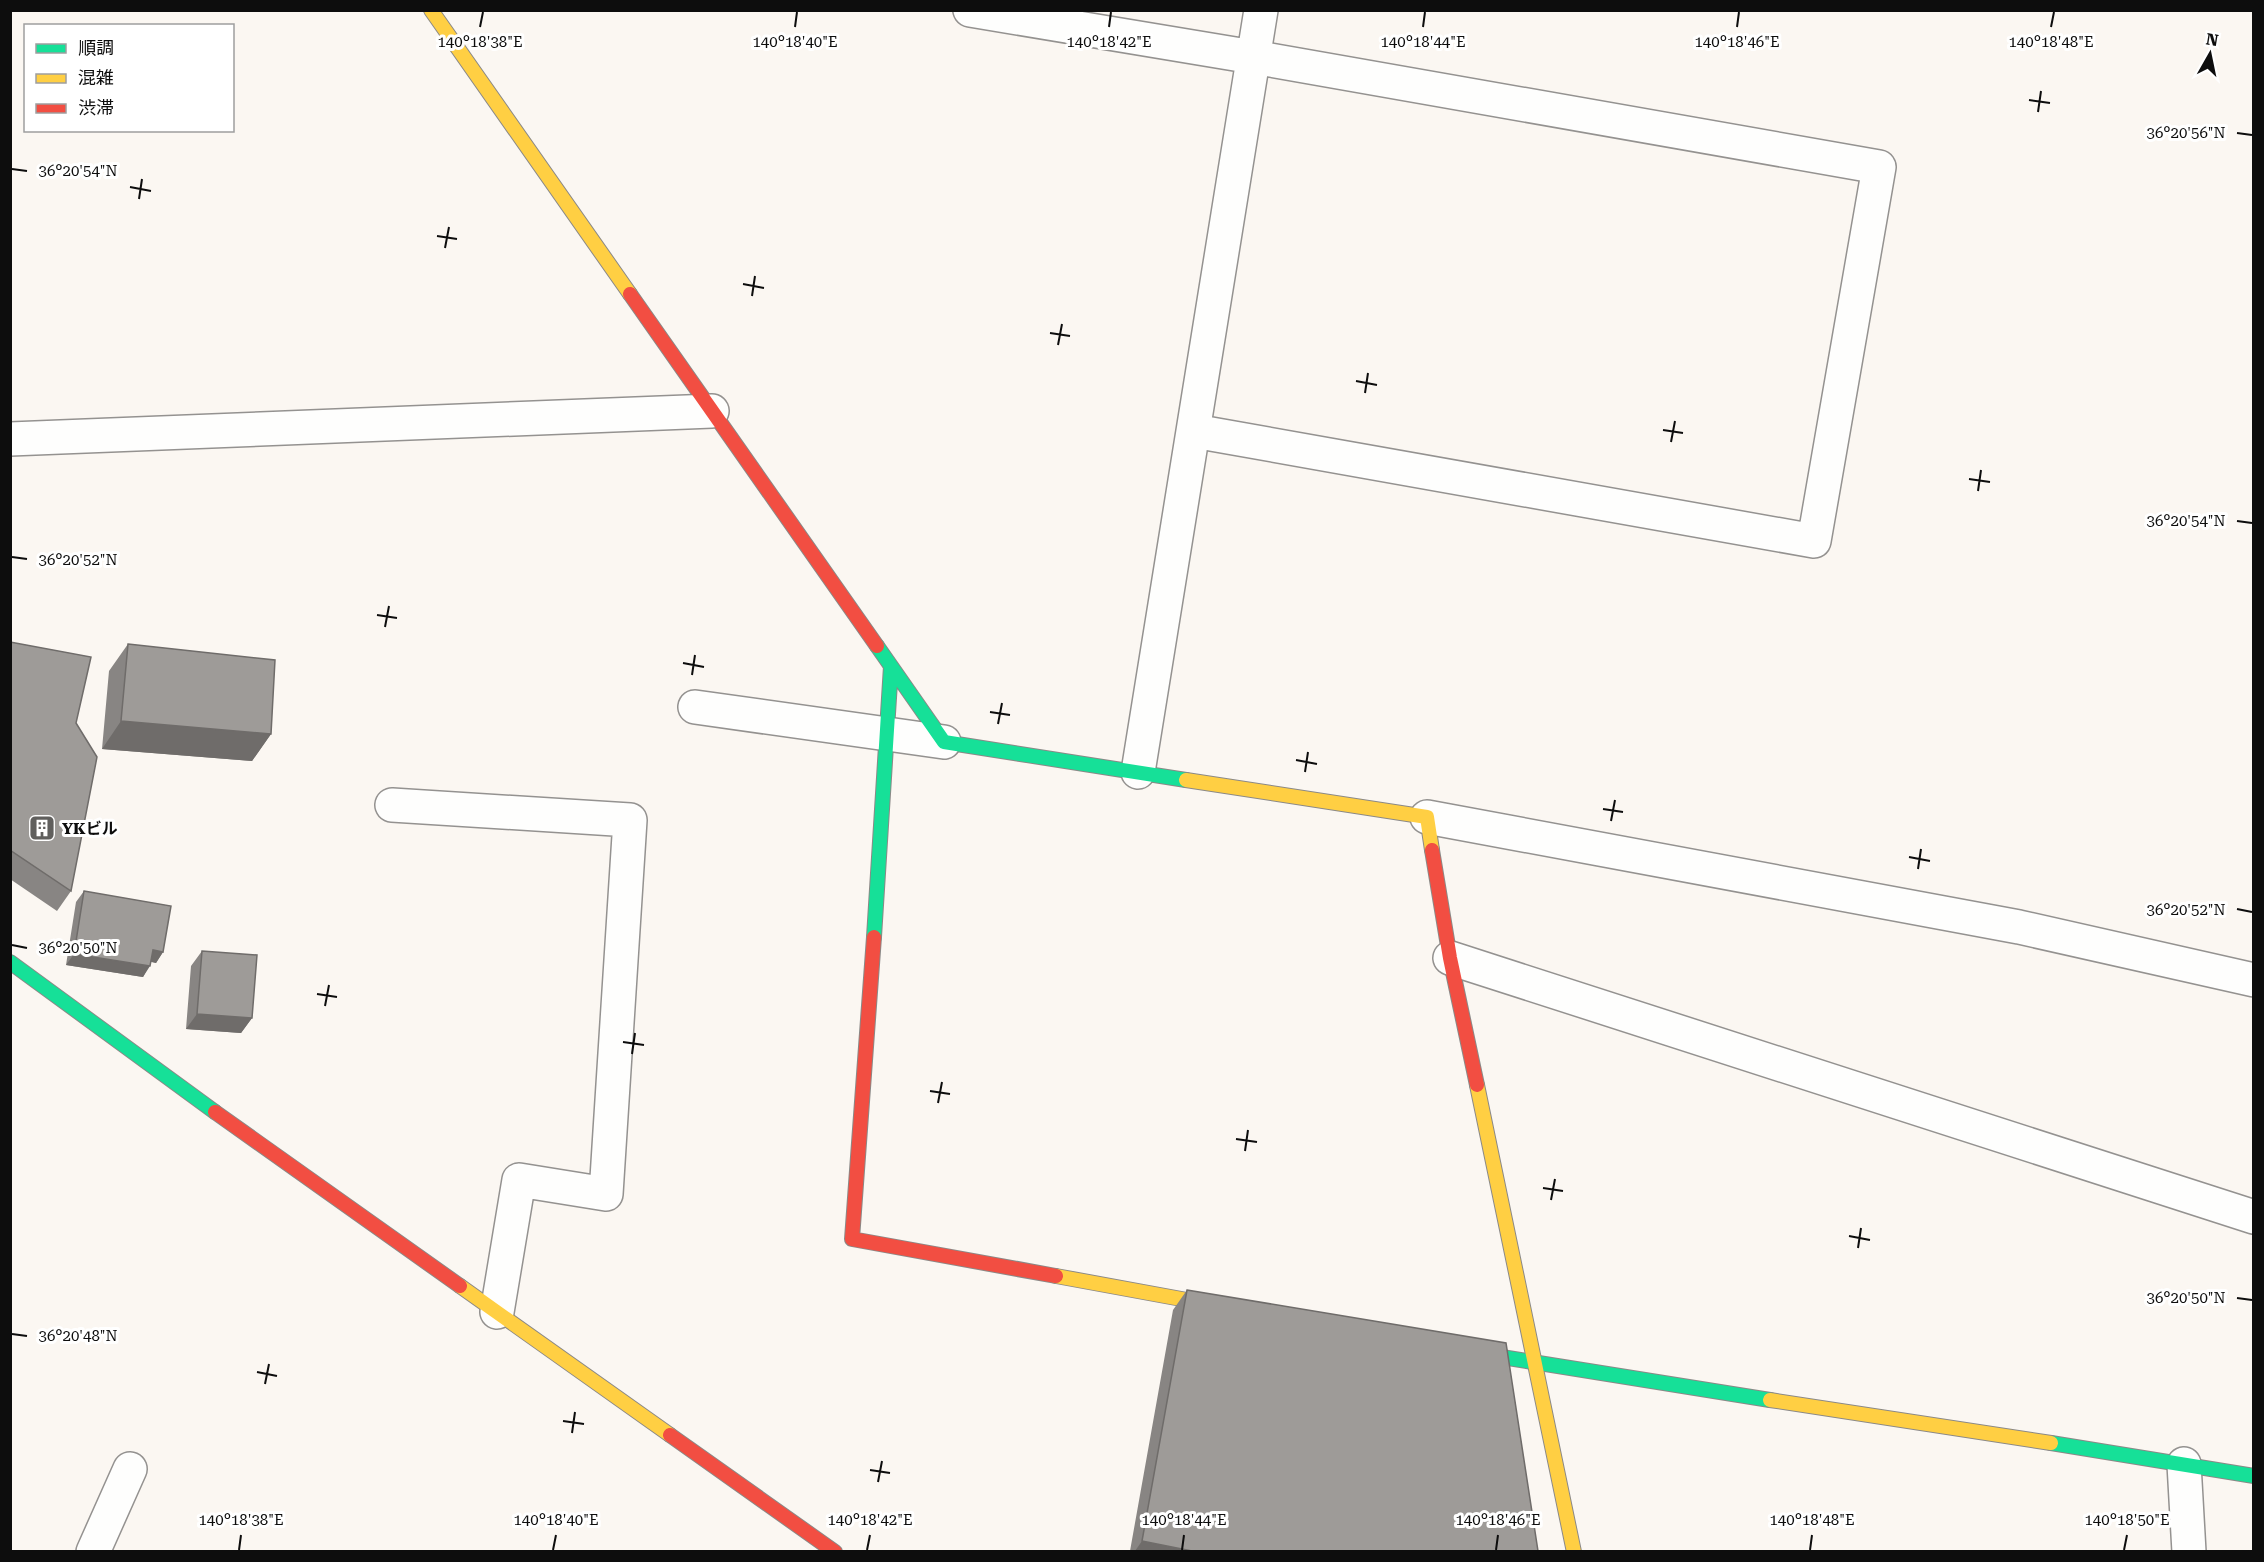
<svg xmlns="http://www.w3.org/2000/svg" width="2264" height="1562" font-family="'Roboto Serif','Noto Sans JP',serif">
<rect width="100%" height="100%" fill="#fbf7f2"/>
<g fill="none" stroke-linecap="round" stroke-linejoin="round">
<defs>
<path id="street" d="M970,10L1253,57L1879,167L1814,541L1194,431
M10,439L712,411
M695,707L944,742
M1138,772L1261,10
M392,805L630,820L606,1194L519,1180L497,1312
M1427,817L2019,927L2254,980
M1450,958L2254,1217
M2184,1464L2189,1552
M93,1552L130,1469"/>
<path id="fast" d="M877,646L944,742L1186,780
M874,937L891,666
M10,962L215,1112
M1464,1351L1770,1400
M2051,1443L2254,1476"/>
<path id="slow" d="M431,10L630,294
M1186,780L1427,817L1432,850
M1477,1085L1574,1552
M1056,1276L1225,1307
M460,1286L670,1435
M1770,1400L2051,1443"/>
<path id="jam" d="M630,294L877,646
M1432,850L1450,958L1477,1085
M874,937L852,1239L1056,1276
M215,1112L460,1286
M670,1435L835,1552"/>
</defs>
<use href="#street" stroke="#949290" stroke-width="36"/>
<use href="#fast" stroke="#8b8987" stroke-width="16"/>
<use href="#slow" stroke="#8b8987" stroke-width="16"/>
<use href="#jam" stroke="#8b8987" stroke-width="16"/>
<use href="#street" stroke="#fefefd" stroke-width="33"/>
<use href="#fast" stroke="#16e098" stroke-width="14"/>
<use href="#slow" stroke="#ffcf43" stroke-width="14"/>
<use href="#jam" stroke="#f24e42" stroke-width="14"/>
</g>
<path fill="#888583" d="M10,642L76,723L71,891L57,911L10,879Z
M128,644L271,734L252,761L102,749L109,671Z
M84,891L163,952L156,963L151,962L143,977L66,965L76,902Z
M202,951L252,1018L241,1033L186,1029L191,966Z
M1187,1290L1538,1551H1130L1173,1310Z"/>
<path fill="#6f6c6a" d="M121,721L271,734L252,761L102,749Z
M153,950L163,952L156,963L146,960Z
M74,954L150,966L143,977L66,965Z
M197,1014L252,1018L241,1033L186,1029Z
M1142,1541L1192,1551H1135Z"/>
<path fill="#9e9b98" stroke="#6f6c6a" stroke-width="1.5" d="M10,642L91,657L76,723L97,757L71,891L10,850Z
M128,644L275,660L271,734L121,721Z
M84,891L171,906L163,952L153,950L150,966L74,954Z
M202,951L257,955L252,1018L197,1014Z
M1187,1290L1506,1343L1538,1551H1192L1142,1541Z"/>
<path fill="none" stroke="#0d0d0d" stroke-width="2" d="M480,27L483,12M795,27L797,12M1109,27L1111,12M1423,27L1425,12M1737,27L1739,12M2051,27L2054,12M2029,100L2050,103M2038,112L2041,91M2237,133L2252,135M12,169L27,171M130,187L151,191M139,199L142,179M437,236L457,239M445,248L449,227M743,284L764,288M752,296L755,276M1050,333L1070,336M1058,345L1062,324M1356,381L1377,385M1365,393L1368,373M1663,430L1683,433M1671,442L1675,421M1969,479L1990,482M1978,491L1981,470M2237,521L2252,523M12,557L27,559M377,615L397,618M385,627L389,606M683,663L704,667M692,675L695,655M990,712L1010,715M998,724L1002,703M1296,760L1317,764M1305,772L1308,752M1603,809L1623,812M1611,821L1615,800M1909,857L1930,861M1918,869L1921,849M2237,909L2252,912M12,945L27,948M317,994L337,997M325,1006L329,985M623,1042L644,1045M632,1054L635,1033M930,1091L950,1094M938,1103L942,1082M1236,1139L1257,1142M1245,1151L1248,1130M1543,1188L1563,1191M1551,1200L1555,1179M1849,1236L1870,1240M1858,1248L1861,1228M2237,1298L2252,1300M12,1334L27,1336M257,1372L277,1376M265,1384L269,1364M563,1421L584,1424M572,1433L575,1412M870,1470L890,1473M878,1482L882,1461M239,1550L241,1535M553,1550L556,1535M867,1550L870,1535M1182,1550L1184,1535M1496,1550L1498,1535M1810,1550L1812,1535M2124,1550L2127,1535"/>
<defs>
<symbol id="building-square" viewBox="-11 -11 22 22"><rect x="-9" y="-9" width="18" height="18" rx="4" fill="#605f5d" stroke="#fff"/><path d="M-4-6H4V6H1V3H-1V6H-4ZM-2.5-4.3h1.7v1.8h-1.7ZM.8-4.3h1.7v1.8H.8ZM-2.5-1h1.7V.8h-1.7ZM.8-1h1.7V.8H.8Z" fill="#fff"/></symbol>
</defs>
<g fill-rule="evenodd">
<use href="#building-square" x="27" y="813" width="30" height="30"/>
</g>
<g text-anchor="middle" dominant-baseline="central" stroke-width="6" stroke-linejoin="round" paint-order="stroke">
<g font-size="16" font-weight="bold" fill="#0d0d0d" stroke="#fff" text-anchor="start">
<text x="62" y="828">YKビル</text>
</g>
</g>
<g font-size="15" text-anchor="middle" fill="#0d0d0d" stroke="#fff" stroke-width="6" stroke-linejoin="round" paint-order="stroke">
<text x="480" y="47">140°18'38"E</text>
<text x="795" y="47">140°18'40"E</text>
<text x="1109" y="47">140°18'42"E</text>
<text x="1423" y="47">140°18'44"E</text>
<text x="1737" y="47">140°18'46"E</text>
<text x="2051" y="47">140°18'48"E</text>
<text x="2186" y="138">36°20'56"N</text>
<text x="78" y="176">36°20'54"N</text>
<text x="2186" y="526">36°20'54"N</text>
<text x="78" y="565">36°20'52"N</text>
<text x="2186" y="915">36°20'52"N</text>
<text x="78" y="953">36°20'50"N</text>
<text x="2186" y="1303">36°20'50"N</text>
<text x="78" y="1341">36°20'48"N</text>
<text x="241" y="1525">140°18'38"E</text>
<text x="556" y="1525">140°18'40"E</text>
<text x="870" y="1525">140°18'42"E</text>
<text x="1184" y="1525">140°18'44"E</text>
<text x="1498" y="1525">140°18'46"E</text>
<text x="1812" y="1525">140°18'48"E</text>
<text x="2127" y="1525">140°18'50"E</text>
</g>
<rect width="2264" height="1562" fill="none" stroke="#0d0d0d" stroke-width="24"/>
<rect x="24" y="24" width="210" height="108" fill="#ffffff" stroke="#9e9e9e" stroke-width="1.5"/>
<rect x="36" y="44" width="30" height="9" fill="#16e098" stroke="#9e9e9e" stroke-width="1.5"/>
<text x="78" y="54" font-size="18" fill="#0d0d0d">順調</text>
<rect x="36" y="74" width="30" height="9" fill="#ffcf43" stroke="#9e9e9e" stroke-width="1.5"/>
<text x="78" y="84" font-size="18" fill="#0d0d0d">混雑</text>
<rect x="36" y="104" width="30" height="9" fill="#f24e42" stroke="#9e9e9e" stroke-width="1.5"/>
<text x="78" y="114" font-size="18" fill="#0d0d0d">渋滞</text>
<g transform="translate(2210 54) rotate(9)" stroke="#ffffff" stroke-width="4.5" paint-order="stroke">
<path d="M0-4.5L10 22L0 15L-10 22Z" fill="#0d0d0d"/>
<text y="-9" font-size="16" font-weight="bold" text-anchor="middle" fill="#0d0d0d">N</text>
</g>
</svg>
